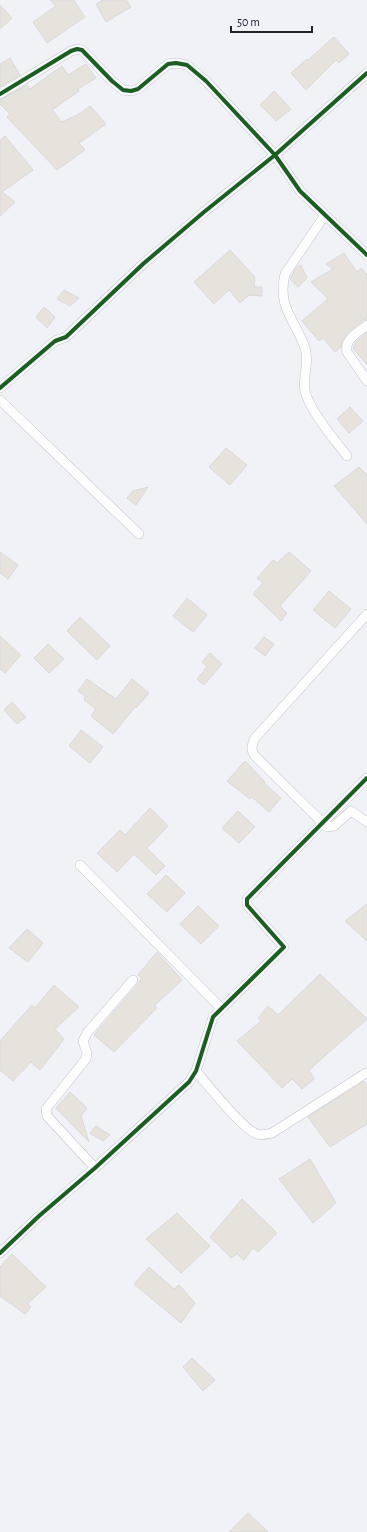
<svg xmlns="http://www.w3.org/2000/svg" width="367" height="1532" font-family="'Alegreya Sans',sans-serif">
<rect width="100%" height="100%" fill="#f1f2f8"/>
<path fill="#e8e2dc" stroke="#d9d9da" d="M50,0H74L85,17L47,43L33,22L56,6Z
M103,0H126L131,7L106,22L96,4Z
M0,5L12,18L0,29Z
M334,37L349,54L339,63L336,60L306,90L291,73L307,59L308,60Z
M10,58L20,75L0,87V64Z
M86,64L96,78L78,89L79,91L52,110L62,122L79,114L90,106L106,124L79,143L85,150L57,170L7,117L10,114L0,104V100L27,85L30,89L62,66L68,75Z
M274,91L291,109L276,121L260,105Z
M5,136L33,170L2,192L15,202L0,216V140Z
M230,250L255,277L254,287H262V296L249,295L240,303L229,290L214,304L194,282Z
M344,253L357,272L361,268L367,274V319L363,320L348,333L342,341L341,347L335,352L323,338L319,341L302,321L328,299L311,282L333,269L326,264Z
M301,265L307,278L298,287L290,279L296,268Z
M64,290L79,298L70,306L57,299Z
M44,307L55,317L47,328L36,317Z
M367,333V365L353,348L357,341Z
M350,407L363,421L349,433L337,419Z
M226,448L247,465L230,485L209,467Z
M359,467L367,475V524L334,486Z
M148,487L136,505L127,498L133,491Z
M0,552L18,565L8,579L0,573Z
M289,552L311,571L280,606L287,613L281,621L253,594L263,583L257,578L273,560L277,563Z
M329,591L351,609L335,628L313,610Z
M187,598L207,615L193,632L173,616Z
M80,617L110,646L97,660L67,631Z
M0,636L21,655L5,673L0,669Z
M264,637L274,644L265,656L255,648Z
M48,644L64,659L49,673L34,658Z
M210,653L222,664L204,685L197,679L207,667L202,662Z
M87,679L116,699L132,679L149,693L136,708L135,707L113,734L91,716L96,709L84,700L85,696L78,691Z
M12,702L26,717L17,724L4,710Z
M81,730L103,747L90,763L69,746Z
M245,761L265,782L264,783L281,798L269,812L252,797L250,799L227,781Z
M150,808L168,826L147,848L165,866L156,875L134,854L117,872L97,853L120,830L125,835Z
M238,811L255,827L239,843L222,828Z
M166,875L185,893L167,912L147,894Z
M367,904V941L345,921Z
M198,906L219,926L201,944L180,924Z
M27,929L43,943L28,962L9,948Z
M157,952L182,980L154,1006L157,1008L114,1052L94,1035L138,984L142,978L138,975Z
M320,974L367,1019L309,1070L314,1079L302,1089L292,1079L282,1088L237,1041L261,1021L258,1018L268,1006L278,1015Z
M54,985L79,1007L55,1029L64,1039L40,1070L31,1062L13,1081L0,1070V1041L32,1005L35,1008Z
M364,1081L367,1086V1124L330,1147L308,1117Z
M70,1092L87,1108L81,1116L89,1142L56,1108Z
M96,1126L110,1135L103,1141L90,1133Z
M310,1159L336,1203L313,1223L279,1179Z
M242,1199L277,1233L258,1252L253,1248L244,1260L237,1254L231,1258L210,1237Z
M177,1213L210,1246L181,1273L146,1239Z
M12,1254L46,1287L27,1304L31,1307L25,1314L0,1296V1267Z
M149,1267L174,1289L179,1285L195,1303L181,1323L134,1284Z
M192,1358L215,1380L203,1391L183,1367Z
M248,1513L268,1532H229Z"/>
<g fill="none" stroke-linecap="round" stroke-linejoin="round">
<defs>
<path id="street" d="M0,94L71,51L77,49L82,50L112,81L123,90L131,91L138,89L168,64L176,63L187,65L206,81L275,155L300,191L367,255
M325,215L285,274C277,308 295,319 305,348C310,362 302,378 305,391C310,411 334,439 347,456
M367,325C358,333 344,339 347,352L367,381
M0,388L55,341L66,337L143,264L204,212L275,155L367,73
M0,400L139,534
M367,614L255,738C252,745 250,749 255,756L327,827L334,826L351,811L367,822
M80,865L222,1009
M196,1071C207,1084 243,1130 257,1134C262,1136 267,1134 272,1133L366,1073
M95,1168L47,1116L46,1109L86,1059L87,1053L83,1041L87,1033L133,980
M0,1253L39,1216L95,1168L189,1082L196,1071L213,1017L284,947L247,905V899L367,778"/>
</defs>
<use href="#street" stroke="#c2c3c7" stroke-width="10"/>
<use href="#street" stroke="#fdfdfe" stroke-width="9"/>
<defs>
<path id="cycleway" d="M0,94L71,51L77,49L82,50L112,81L123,90L131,91L138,89L168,64L176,63L187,65L206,81L275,155L300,191L367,255
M0,388L55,341L66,337L143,264L204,212L275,155L367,73
M0,1253L39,1216L95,1168L189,1082L196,1071L213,1017L284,947L247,905V899L367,778"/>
</defs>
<use href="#cycleway" stroke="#eef1fb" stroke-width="6"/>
<use href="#cycleway" stroke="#1b5e20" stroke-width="4"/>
</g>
<path d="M231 26v6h81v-6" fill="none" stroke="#222326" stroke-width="2"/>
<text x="237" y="26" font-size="12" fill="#222326" stroke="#eef1fb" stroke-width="3" paint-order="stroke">50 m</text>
</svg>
